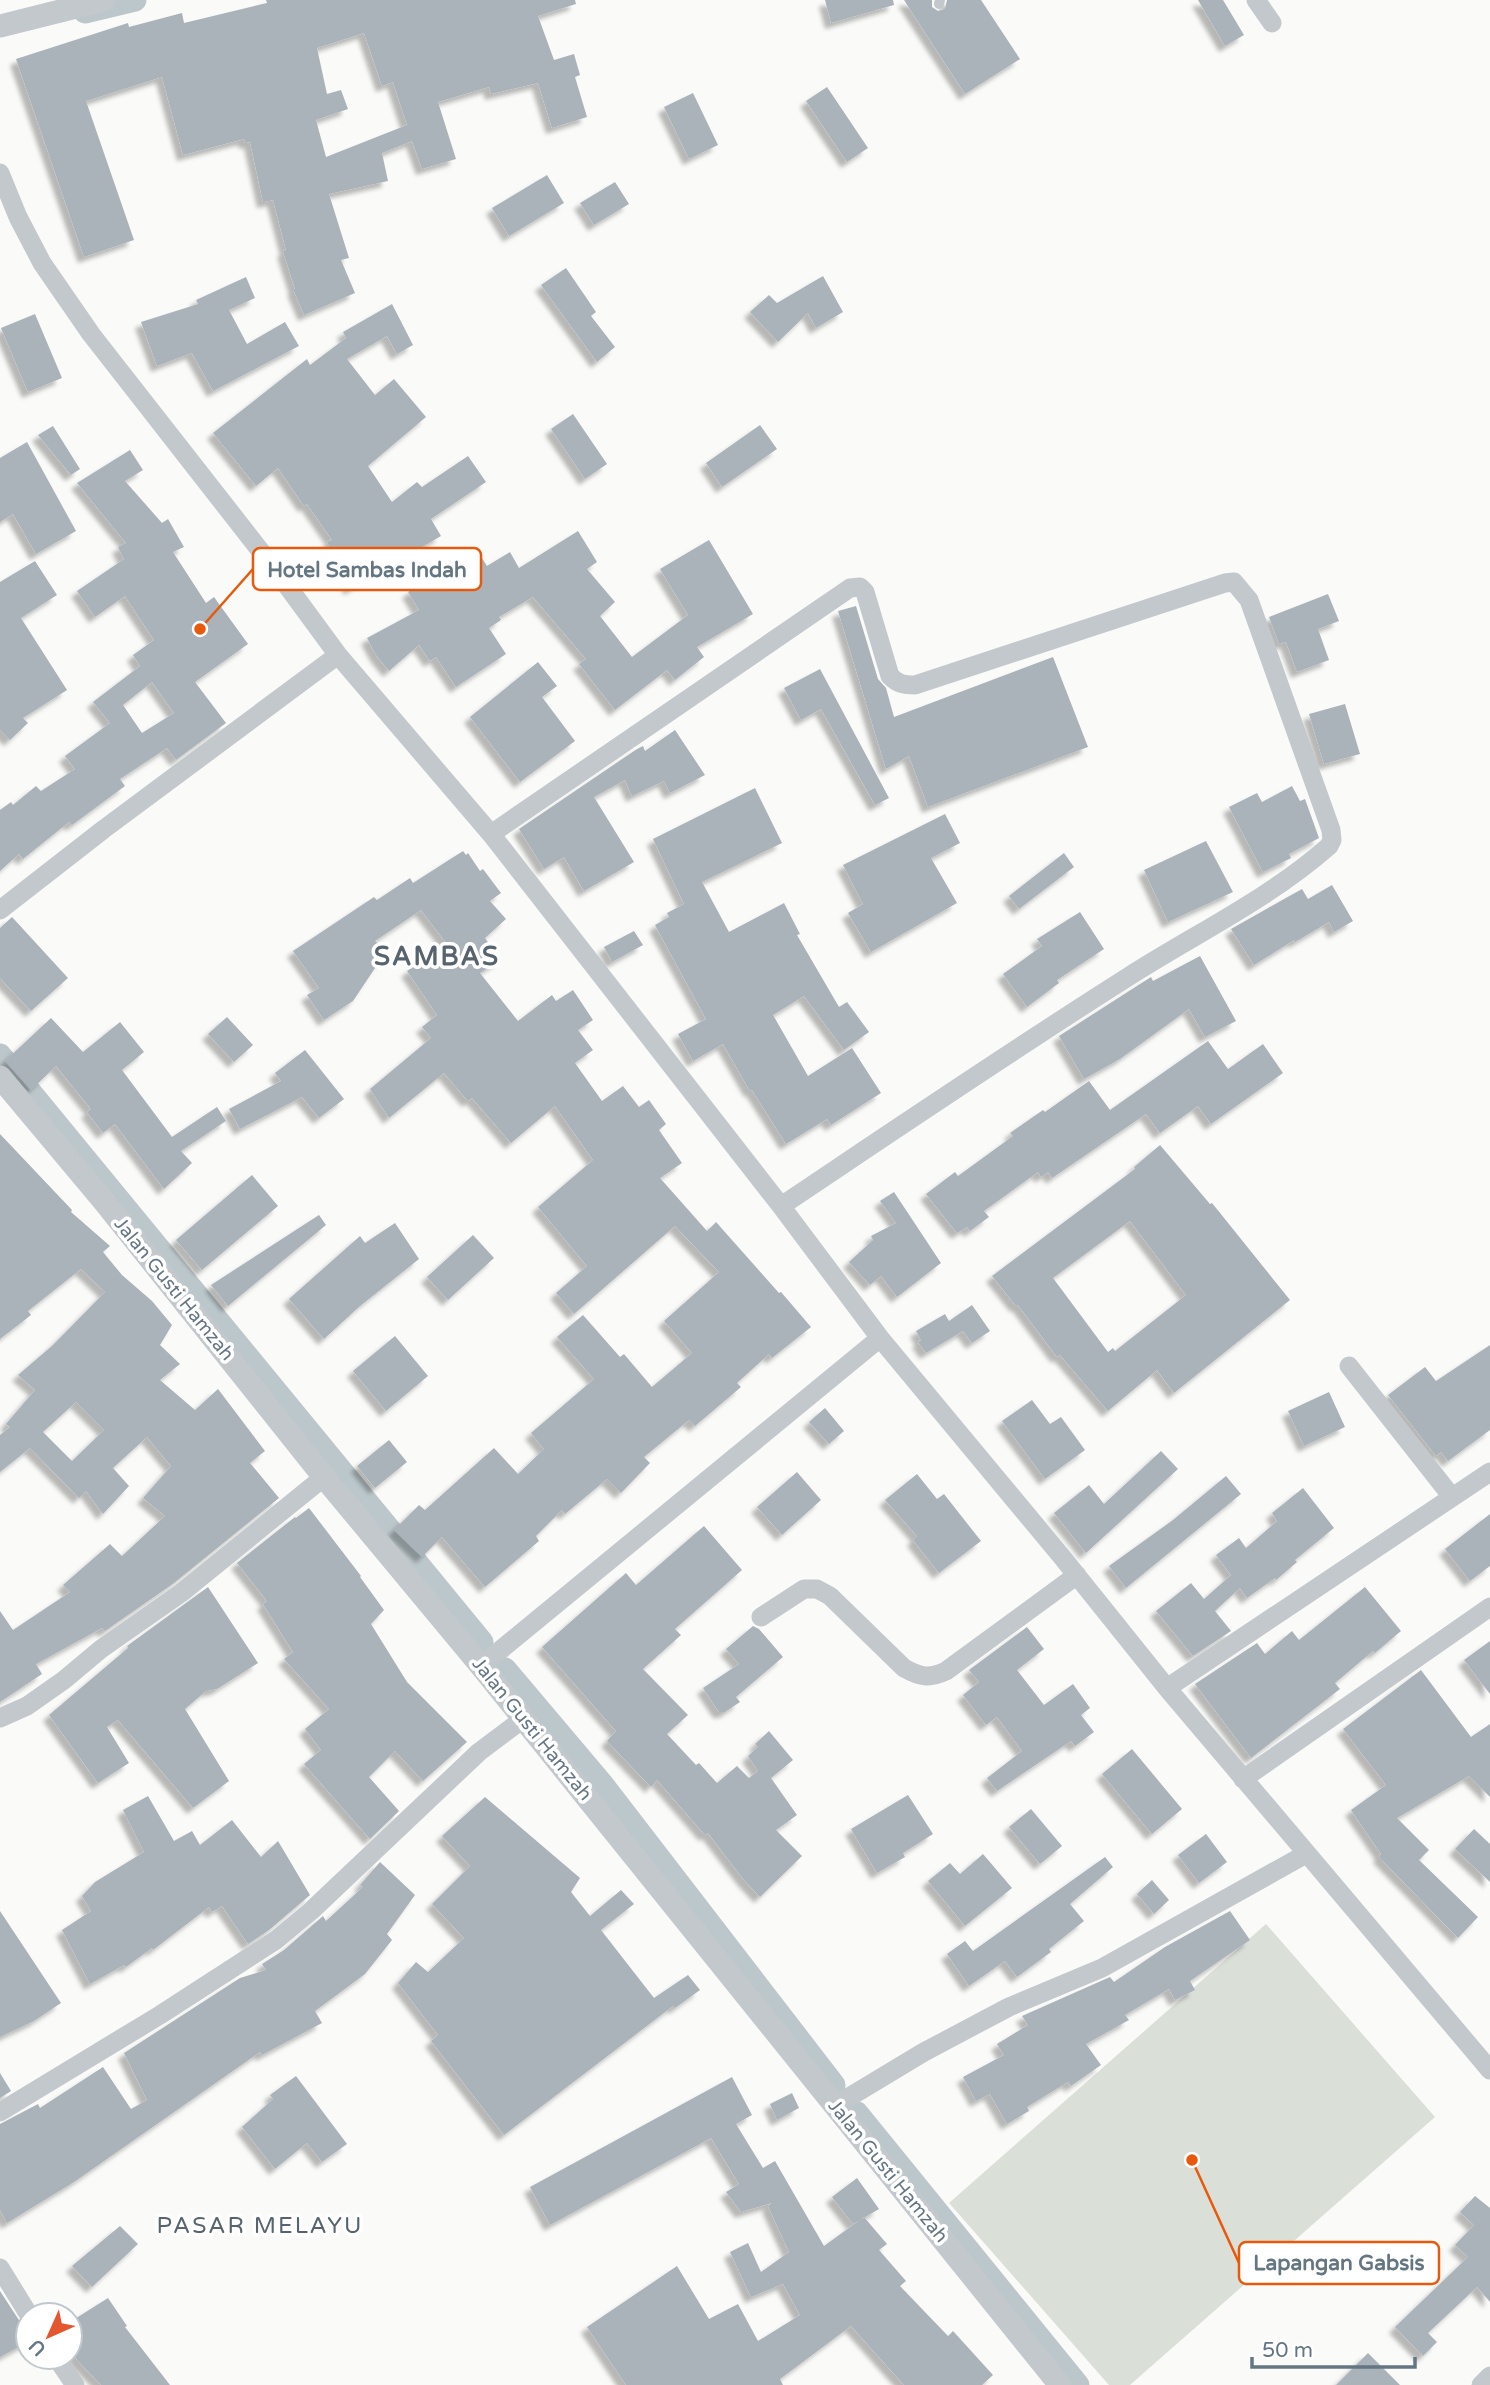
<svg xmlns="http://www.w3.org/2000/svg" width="1490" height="2385" font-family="'Varela Round',sans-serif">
<defs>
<filter id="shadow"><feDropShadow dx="-6" dy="6" stdDeviation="2" flood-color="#0004"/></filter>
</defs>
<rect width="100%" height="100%" fill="#fafaf8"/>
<path fill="#dadfd7" d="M1266,1924L1435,2117L1130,2385H1109L949,2203Z"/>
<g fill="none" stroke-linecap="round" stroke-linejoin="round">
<path stroke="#bbc7cb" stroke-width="23" d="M85,12L135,0
M0,1055L482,1642
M505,1669L603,1785L834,2085
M857,2113L1078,2385"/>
</g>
<path fill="#aab3b9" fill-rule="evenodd" filter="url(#shadow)" d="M266,0H575L576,4L538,16L554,60L574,54L580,75L575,77L587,117L552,128L538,83L491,94L489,87L438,102L456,159L422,169L412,141L382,153L388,181L329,194L349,258L341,260L355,293L304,315L293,289H295L283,251L286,250L273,200L263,202L250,142L245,143L244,139L183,155L162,77L86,101L134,240L84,257L16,59L128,23L129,27L182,13L184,23L267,3ZM364,33L382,86L393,82L407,125L326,157L316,120L348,109L341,90L327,94L317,48Z
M825,0H893L894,5L831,23Z
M904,0H932V7L938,11L945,9L947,0H981L1020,59L965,94Z
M1198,0H1223L1244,35L1225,46Z
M827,87L868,148L847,162L806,101Z
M693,93L718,145L689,159L664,107Z
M547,175L564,203L509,236L492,208Z
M615,182L629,204L594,225L580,203Z
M566,268L596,312L591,316L615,347L597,362L541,285Z
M823,276L843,312L816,328L808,313L778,342L750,312L769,295L777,303Z
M246,277L255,298L229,310L247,344L285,322L299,346L213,391L192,353L157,366L141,322L198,304L196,300Z
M392,304L413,345L397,354L387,336L347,359L375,395L394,379L426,417L368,466L392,502L417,482L422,487L468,456L486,482L431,519L441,536L350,589L327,542L332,540L307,504L304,506L278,468L256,486L213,433L307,359L310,365L346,338L343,332Z
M35,314L62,378L28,392L1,328Z
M573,414L607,464L585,479L551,429Z
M760,425L777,449L722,487L706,463Z
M53,426L80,469L71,475L38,435Z
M27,442L76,531L36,554L13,514L0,522V458Z
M130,450L143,470L125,481L162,523L168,519L184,547L173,552L206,603L214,597L248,644L195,682L226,723L176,760L167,748L120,779L125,786L72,825L69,822L23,859L19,854L0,871V810L11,802L13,805L36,786L41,791L75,769L65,756L110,723L93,702L140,666L133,655L154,640L125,596L95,617L77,591L124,559L118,547L126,543L77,483ZM152,682L174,713L142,733L123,705Z
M578,531L597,562L587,569L615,602L600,616L632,657L688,615L660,569L709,540L753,614L697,647L704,657L675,680L667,670L615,710L579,664L586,659L533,597L499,617L501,620L489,628L506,654L456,687L436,657L430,661L419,645L389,671L376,655L367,638L419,610L408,592L450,565L477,550L487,566L510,552L519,568Z
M35,561L57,595L21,618L67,690L23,718L28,723L10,740L0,730V582Z
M1328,594L1339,621L1318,629L1329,660L1297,672L1286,642L1279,644L1269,617Z
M856,606L878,679L886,688L894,717L1053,657L1088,747L928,807L909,756L886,769L838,611Z
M538,662L557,686L542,697L575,741L520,782L470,717Z
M820,669L889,798L875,805L821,709L801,720L784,688Z
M1345,704L1360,754L1324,764L1309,714Z
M675,730L705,775L670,793L664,781L632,796L625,780L594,797L634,862L584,891L564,857L544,869L519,829L637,749L643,746L645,751Z
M1292,786L1300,801L1305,799L1319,838L1289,854L1291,858L1263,872L1229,807L1257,793L1262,802Z
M755,788L782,843L702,882L729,932L784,903L800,934L797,935L839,1007L847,1002L869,1032L844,1050L804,996L773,1015L808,1076L852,1048L881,1093L831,1125L827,1119L786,1144L752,1090L750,1091L723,1044L693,1061L678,1034L706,1019L655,925L669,917L667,913L684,904L653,839Z
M945,814L960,843L931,858L957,903L871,952L848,913L863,904L843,865Z
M1206,841L1233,892L1168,922L1144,870Z
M463,851L466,855L468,853L480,871L483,869L501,893L490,901L506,919L485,938L500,960L480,973L518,1021L552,995L556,1001L573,990L593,1020L578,1030L593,1050L575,1063L602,1101L623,1086L639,1107L649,1100L666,1124L659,1130L682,1163L660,1178L707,1231L716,1222L779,1293L781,1292L811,1327L772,1358L769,1354L737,1383L741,1387L695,1426L689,1420L644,1457L650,1463L621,1493L607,1479L565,1514L562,1510L536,1536L539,1541L485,1587L442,1537L422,1557L394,1530L419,1505L425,1510L494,1448L518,1474L544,1449L531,1433L594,1379L557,1337L583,1315L620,1357L624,1354L652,1387L692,1353L664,1321L719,1272L675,1226L574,1314L556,1293L587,1266L538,1207L593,1160L555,1106L511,1143L472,1098L468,1101L444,1073L389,1118L370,1089L431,1038L422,1027L437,1015L407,971L447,944L421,910L375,941L387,950L353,1001L324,1020L307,995L319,988L293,951L374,897L377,900L410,878L413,883Z
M1064,853L1074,867L1019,909L1009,896Z
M1332,885L1353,921L1334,932L1329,922L1295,942L1294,940L1254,965L1231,929L1302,889L1308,899Z
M1080,912L1104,949L1057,980L1059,983L1027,1007L1003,974L1042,946L1037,939Z
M12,917L68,978L31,1011L0,978V928Z
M634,931L643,945L612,962L604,947Z
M1200,956L1236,1021L1205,1037L1189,1009L1120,1059L1084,1079L1059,1036L1151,977L1153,981Z
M227,1017L253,1045L234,1062L208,1034Z
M51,1018L83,1052L120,1022L144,1052L122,1070L172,1137L217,1107L226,1121L181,1151L192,1163L164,1189L115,1124L103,1133L87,1112L91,1109L56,1066L31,1090L5,1061Z
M1208,1041L1228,1069L1263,1044L1283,1073L1211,1124L1198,1106L1160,1133L1146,1114L1052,1178L1048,1172L1041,1177L1038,1172L984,1211L989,1217L970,1231L967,1227L957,1233L926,1194L955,1172L958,1176L1013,1136L1010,1133L1043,1110L1045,1112L1089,1081L1110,1110Z
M305,1050L344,1099L319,1118L302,1097L240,1129L229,1109L281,1081L275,1073Z
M0,1134L72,1210L71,1212L110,1246L103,1252L122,1275L152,1301L172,1325L160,1345L180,1364L160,1380L195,1410L218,1389L265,1451L250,1463L279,1498L174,1583L105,1631L102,1628L36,1664L42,1674L0,1702V1611L13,1630L70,1592L63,1585L110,1544L122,1556L165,1516L143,1498L171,1466L147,1437L113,1468L129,1486L103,1514L86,1491L79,1498L30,1448L0,1472V1435L10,1427L6,1424L35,1390L18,1375L53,1345L105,1292L81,1269L28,1311L31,1315L0,1339ZM76,1402L104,1430L72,1461L43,1432Z
M1160,1145L1210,1204L1212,1203L1290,1300L1174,1393L1157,1370L1108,1411L1060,1355L1057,1357L1018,1305L1016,1306L992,1276L1135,1169L1134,1167ZM1130,1221L1186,1295L1115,1351L1113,1348L1108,1352L1053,1278Z
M252,1175L278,1206L202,1270L176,1240Z
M894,1192L941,1263L897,1297L881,1276L870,1285L849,1262L873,1240L871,1236L896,1223L880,1201Z
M319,1215L326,1225L228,1306L211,1285Z
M395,1223L419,1259L360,1306L324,1339L289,1299L360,1236L365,1243Z
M473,1235L494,1258L448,1300L427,1277Z
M972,1305L990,1331L972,1343L963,1331L926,1353L918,1342L921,1340L916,1331L945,1314L949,1321Z
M395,1336L428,1376L386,1411L353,1371Z
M1490,1345V1430L1448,1461L1441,1452L1436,1456L1388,1395L1425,1367L1436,1381Z
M1329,1392L1345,1427L1304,1446L1288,1411Z
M1032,1400L1050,1424L1061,1417L1085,1450L1045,1479L1002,1421Z
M825,1408L844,1431L829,1444L809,1422Z
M389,1440L407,1462L375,1488L357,1466Z
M1161,1451L1178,1469L1086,1553L1054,1513L1089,1485L1104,1504Z
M797,1472L821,1500L782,1535L757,1507Z
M917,1474L937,1499L944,1494L981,1541L939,1573L913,1540L917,1536L885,1500Z
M1226,1476L1241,1494L1126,1588L1109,1566L1173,1520Z
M1303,1488L1334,1528L1295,1560L1297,1562L1276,1580L1275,1578L1247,1598L1240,1588L1215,1611L1231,1631L1193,1656L1156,1611L1191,1583L1204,1599L1231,1575L1216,1555L1239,1538L1246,1548L1277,1521L1272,1513Z
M309,1508L361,1576L360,1577L384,1610L371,1624L407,1682L467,1742L423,1781L395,1751L369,1777L399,1811L370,1839L304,1764L321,1750L305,1729L329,1709L284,1659L293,1652L263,1604L267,1601L237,1563L295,1517L296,1518Z
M1490,1514V1566L1470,1581L1445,1549Z
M704,1526L742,1570L675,1629L681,1635L643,1669L688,1715L667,1734L696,1765L699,1763L717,1783L737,1766L749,1778L758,1771L748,1756L758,1747L755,1744L769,1731L793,1760L771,1778L797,1815L776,1830L802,1856L760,1897L744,1880L708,1833L705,1835L657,1780L651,1787L607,1741L616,1731L542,1647L626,1573L636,1585Z
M208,1587L258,1663L217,1689L206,1691L185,1709L229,1781L193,1808L118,1720L107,1727L129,1763L98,1783L49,1715L128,1648L127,1646Z
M1365,1587L1401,1631L1375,1653L1373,1651L1335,1683L1340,1689L1251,1758L1195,1684L1257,1643L1265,1654L1292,1631L1299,1640Z
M753,1626L759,1629L783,1657L736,1697L740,1702L725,1712H719L703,1688L739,1664L726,1649Z
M1027,1627L1044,1649L1017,1670L1044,1705L1073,1684L1090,1708L1081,1715L1094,1732L1075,1746L1071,1741L997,1791L987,1778L1022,1751L997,1717L986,1725L963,1695L979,1682L969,1670Z
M1490,1641V1694L1464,1660Z
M1421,1670L1471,1737L1490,1724V1797L1469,1776L1397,1818L1429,1850L1419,1860L1478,1917L1458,1938L1379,1857L1381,1854L1351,1810L1386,1785L1343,1729Z
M1132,1749L1182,1809L1152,1834L1102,1774Z
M908,1795L933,1834L903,1853L905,1857L877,1873L851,1829Z
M148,1796L174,1841L192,1831L200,1845L232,1820L261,1857L278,1841L310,1895L269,1930L248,1944L222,1906L212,1912L209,1907L153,1950L152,1948L126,1967L124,1965L90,1984L62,1930L91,1911L82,1896L95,1882L144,1852L123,1810Z
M485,1797L580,1878L571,1892L590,1916L621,1890L634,1904L601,1930L654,1998L688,1975L700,1990L675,2008L673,2006L504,2135L431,2041L438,2035L398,1983L416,1962L428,1972L464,1938L432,1904L470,1866L442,1836Z
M1031,1809L1062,1846L1040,1864L1009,1827Z
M1474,1829L1490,1844V1882L1455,1849Z
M1206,1834L1227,1862L1199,1883L1178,1855Z
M983,1854L1012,1888L965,1926L928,1881L950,1863L960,1874Z
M1105,1857L1113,1867L1070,1904L1084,1921L1049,1949L1051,1952L1017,1977L1005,1961L969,1986L947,1954L965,1941L973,1951Z
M380,1862L415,1895L387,1934L392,1940L365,1974L315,2011L322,2023L262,2055L260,2052L74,2182L7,2223L0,2210V2124L38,2104L40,2108L103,2067L131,2109L147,2100L124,2053L240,1978L266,1970L262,1964L284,1950L323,1916L326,1921L363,1887L360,1885Z
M1152,1880L1169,1900L1154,1914L1137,1894Z
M0,1911L61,2003L34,2021L0,2037Z
M1230,1911L1250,1940L1190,1981L1195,1990L1175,2000L1169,1989L1125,2015L1129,2020L1086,2044L1101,2065L1071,2086L1068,2082L1027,2107L1029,2111L1007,2124L990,2094L976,2101L963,2077L1004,2055L997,2044L1028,2025L1022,2016L1110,1977L1114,1982L1165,1947Z
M0,2073L11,2091L0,2098Z
M296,2076L347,2144L322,2162L307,2143L275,2169L242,2127L273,2099L270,2095Z
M732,2077L752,2115L736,2124L763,2168L775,2161L824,2246L864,2217L887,2244L879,2250L906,2281L900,2286L948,2336L953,2331L993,2375L982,2385H904L851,2326L780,2379L783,2385H626L587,2327L677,2266L709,2319L738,2304L758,2341L800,2315L783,2284L751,2297L730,2252L748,2243L761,2272L789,2252L768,2206L772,2203L741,2212L726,2192L739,2184L711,2138L550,2225L530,2187Z
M792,2093L799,2108L777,2120L770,2104Z
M857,2178L879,2209L853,2224L832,2197Z
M1475,2196L1490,2208V2302L1477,2287L1428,2333L1437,2342L1423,2356L1395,2327L1468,2257L1455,2245L1474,2225L1460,2212Z
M120,2226L138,2244L92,2287L72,2266Z
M0,2291L28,2334V2342L0,2357Z
M108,2298L127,2326L125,2327L170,2385H101L77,2360L70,2343V2322Z
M1368,2353L1400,2385H1336Z"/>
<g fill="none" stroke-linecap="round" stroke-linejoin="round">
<path stroke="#c3c8cc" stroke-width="10" d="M939,4L940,0"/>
<path stroke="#c3c8cc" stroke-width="19" d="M1256,0L1272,23
M0,173L18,217L42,263L91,334L277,572L338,655L491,834L781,1206L880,1338L1062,1557L1167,1688L1490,2070
M491,834L850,588L860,587L865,592L890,676C898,684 904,685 915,685L1225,583L1234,582L1249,600L1331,830L1332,840L1329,846C1269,899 1195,934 1128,977C1011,1051 896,1129 781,1206
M0,910L104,829L338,655
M1349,1366L1452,1497
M761,1617L804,1589H817L830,1596L904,1668C920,1677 929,1679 946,1671L1077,1575
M481,1666L880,1338
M1167,1688L1490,1472
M0,1718L27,1706L64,1680L101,1649L181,1593L324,1477
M1243,1779L1490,1607
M836,2105L924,2052L1009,2007L1102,1968L1306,1854
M0,2112L160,2015L276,1940L311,1911L479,1752L523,1719
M0,2268L29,2315
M56,2357L75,2385
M1481,2385L1490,2376"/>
<path stroke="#c3c8cc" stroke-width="23" d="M0,26L104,0
M0,1077L103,1200L324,1477L481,1666L1060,2385"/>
</g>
<g text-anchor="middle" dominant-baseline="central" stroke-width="7" stroke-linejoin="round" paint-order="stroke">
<g font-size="19" fill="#657683" stroke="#fff">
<text transform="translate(174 1289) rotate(51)">Jalan Gusti Hamzah</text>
<text transform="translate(532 1729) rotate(51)">Jalan Gusti Hamzah</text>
<text transform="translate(888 2171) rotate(51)">Jalan Gusti Hamzah</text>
</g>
<g font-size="23" letter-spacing="2" fill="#57646e" stroke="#fff">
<text x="260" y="2226">PASAR MELAYU</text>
</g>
<g font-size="26" font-weight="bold" letter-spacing="2" fill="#57646e" stroke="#fff">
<text x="437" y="956">SAMBAS</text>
</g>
</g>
<path fill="none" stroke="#e8590c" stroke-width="2.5" d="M200 629L253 569M1192 2160L1239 2263"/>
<g fill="#e8590c" stroke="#fff" stroke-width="2.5">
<circle cx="200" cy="629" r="7"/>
<circle cx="1192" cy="2160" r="7"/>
</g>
<g fill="#fff" stroke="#e8590c" stroke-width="2.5">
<rect x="253" y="548" width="228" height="42" rx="7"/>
<rect x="1239" y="2242" width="200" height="42" rx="7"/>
</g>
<g font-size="21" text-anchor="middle" font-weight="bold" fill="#657683">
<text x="367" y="577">Hotel Sambas Indah</text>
<text x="1339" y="2270">Lapangan Gabsis</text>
</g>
<g transform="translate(49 2336) rotate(225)"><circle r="33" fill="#ffffff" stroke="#c1c8cd" stroke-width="2"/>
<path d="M0-5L12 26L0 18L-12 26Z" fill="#e4572e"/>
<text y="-10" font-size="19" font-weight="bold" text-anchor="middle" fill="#657683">U</text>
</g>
<path d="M1252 2357v10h163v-10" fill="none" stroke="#657683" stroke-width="3.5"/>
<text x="1262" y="2357" font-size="21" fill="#657683" stroke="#ffffff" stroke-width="5" paint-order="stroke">50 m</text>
</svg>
